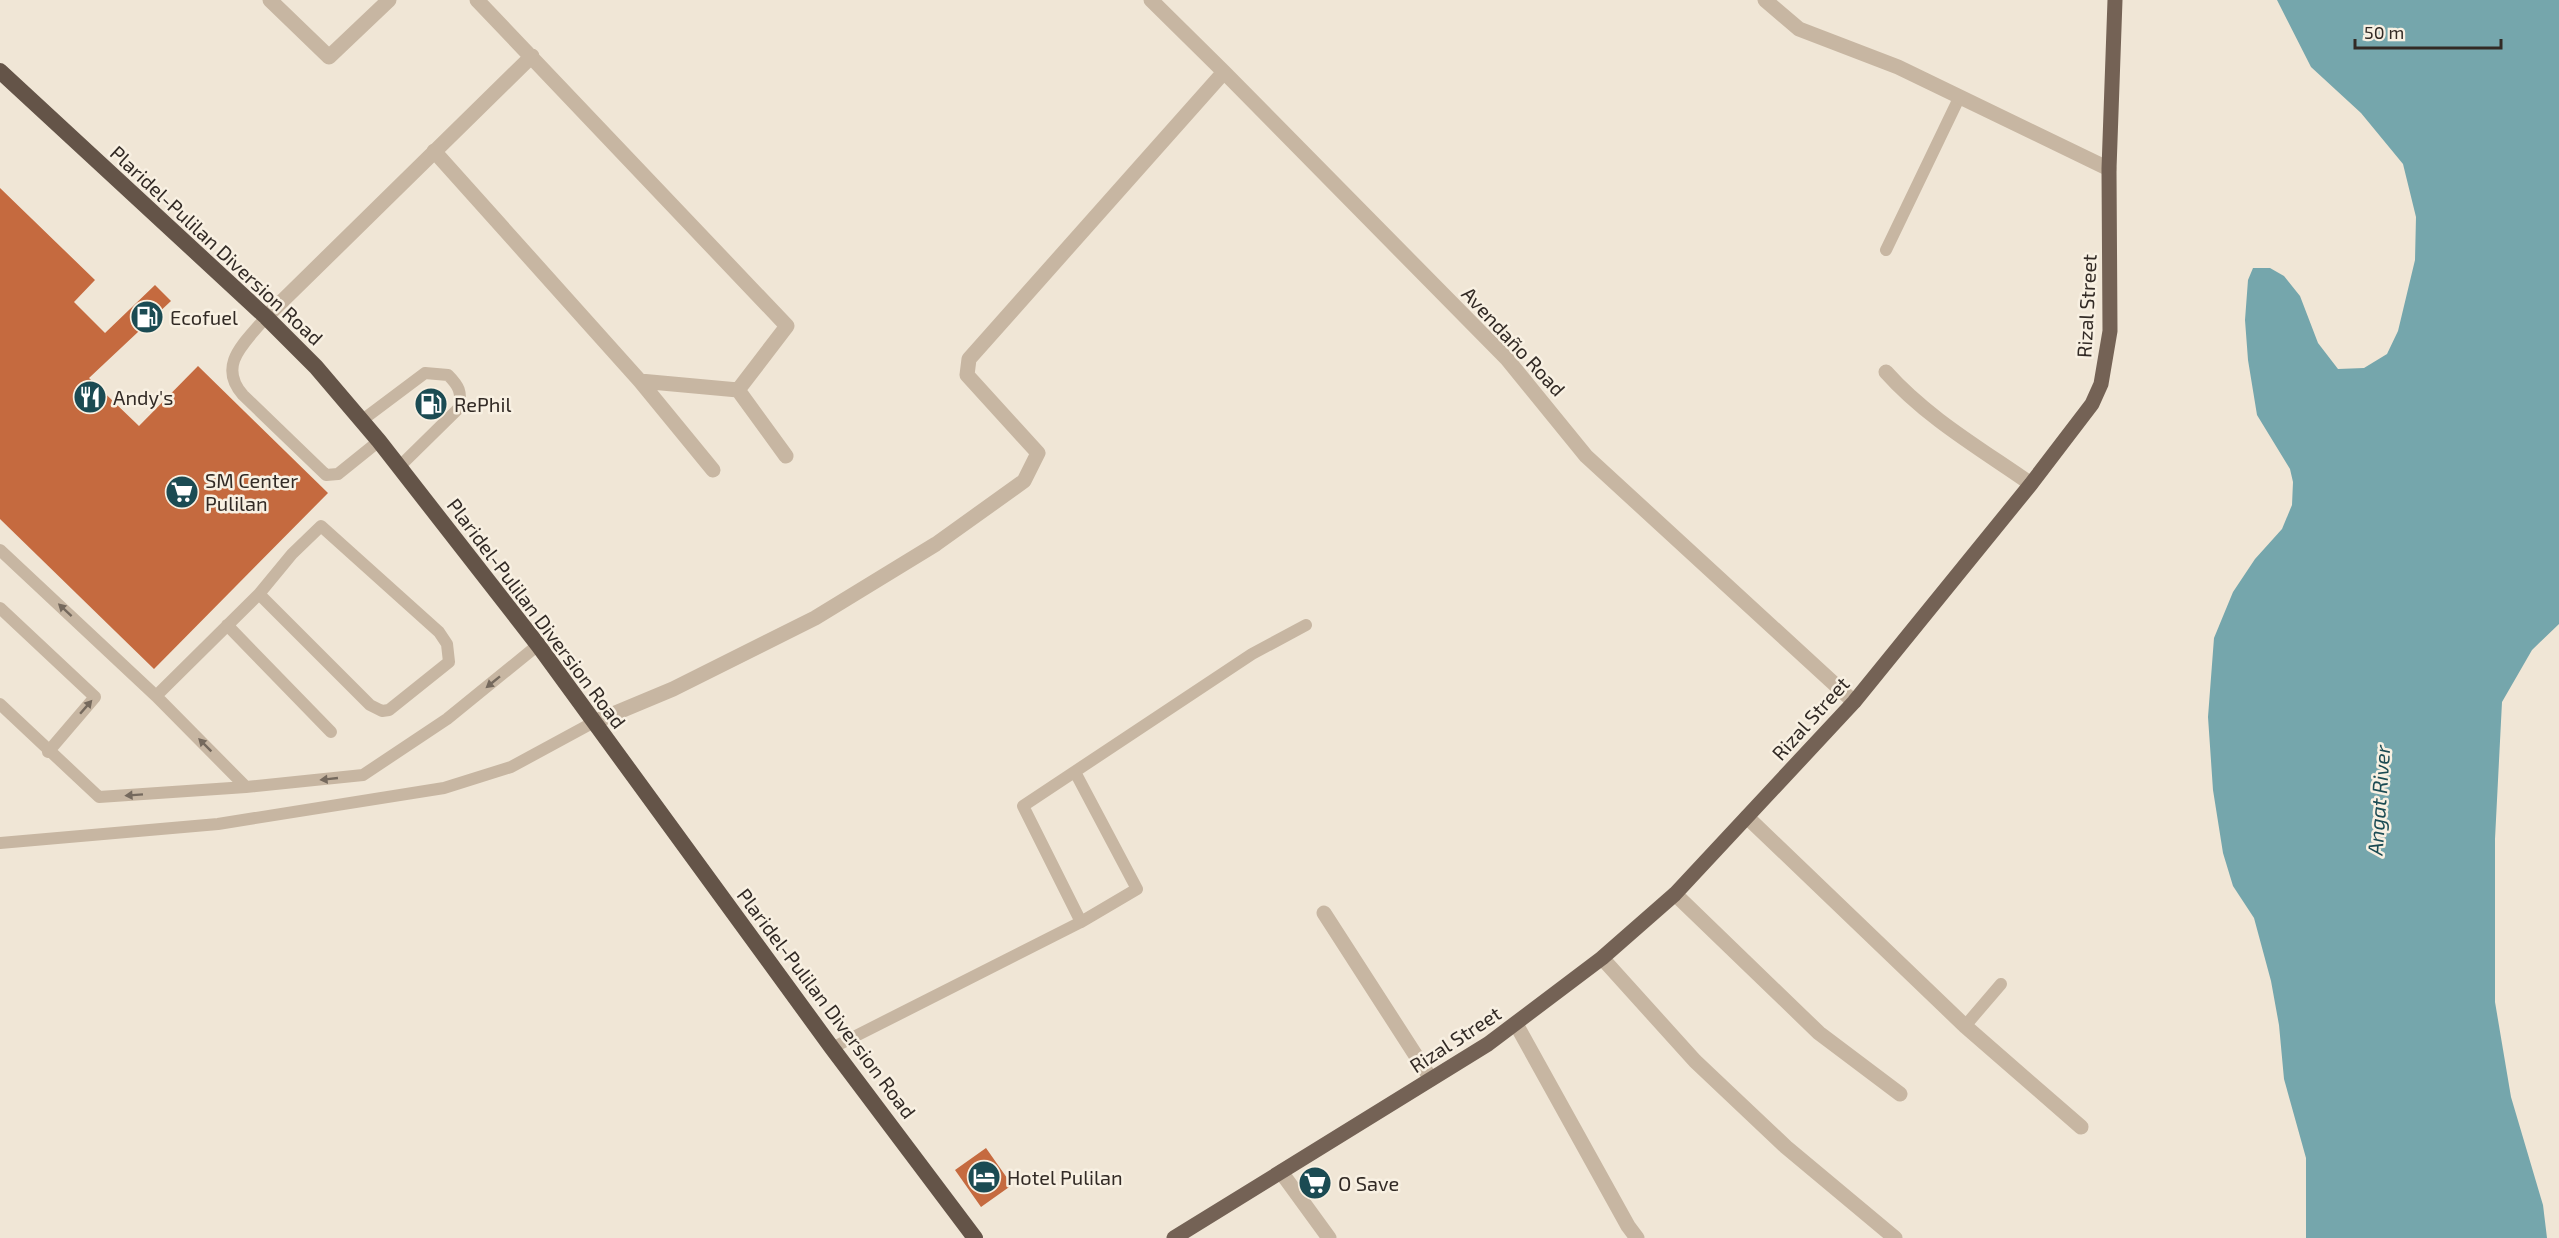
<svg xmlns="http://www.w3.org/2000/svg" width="2559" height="1238" font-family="'Exo 2',sans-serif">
<rect width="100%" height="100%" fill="#f0e6d6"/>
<path fill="#75a6ac" d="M2277,0H2559V624L2532,650L2502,702L2495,839V1002L2511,1097L2543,1205L2547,1238H2306V1158L2284,1079L2279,1025L2271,981L2254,918L2233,886L2223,853L2213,790L2208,717L2214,638L2233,592L2255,559L2282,529L2292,505L2293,482L2290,469L2257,415L2248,360L2245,320L2248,280L2253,268H2270L2284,276L2300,296L2318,343L2338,369L2364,368L2387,354L2398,331L2415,260L2416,217L2403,164L2361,113L2311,67Z"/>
<path fill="#c56a3f" d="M0,188L95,280L74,302L105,333L155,285L171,301L89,378L139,426L198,366L328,493L154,669L0,519Z
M986,1148L1012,1185L981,1207L955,1170Z"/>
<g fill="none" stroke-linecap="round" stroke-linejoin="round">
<path stroke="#c7b6a2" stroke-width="12" d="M1886,250L1960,96
M266,317C246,342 216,364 243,395L326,475L338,474L379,441
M361,421L425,373L448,375C459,386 462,392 459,408L399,467
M0,550L156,696L246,787
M0,608L95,697L48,752
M227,625L331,732
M156,696L259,594L292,554L321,526L439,632L447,644L449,662L389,710L382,711L370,705L259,594
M0,704L99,797L246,787L363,775L447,719L538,645
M1075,772L1137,889L1081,922
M0,843L218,824L444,788L511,767L594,722
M1965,1026L2001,984
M832,1048L1081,922L1023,806L1252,654L1306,625"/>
<path stroke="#c7b6a2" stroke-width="15" d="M270,0L329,57L389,0
M477,0L787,326L738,390L640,381
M1151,0L1224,72L1507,359L1586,456L1854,702
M1765,0L1799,29L1898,67L2109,169
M434,151L640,381L713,470
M266,317L532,56
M1886,372C1927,418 1981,449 2031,484
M738,390L786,456
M594,722L673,689L815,618L936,544L1024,481L1038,453L967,375L969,359L1224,72
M1747,817L1965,1026L2081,1127
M1675,894L1819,1033L1900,1094
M1324,913L1431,1079
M1602,958L1695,1061L1786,1147L1895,1238
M1516,1024L1628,1226L1637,1238
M1281,1172L1329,1238"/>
<path stroke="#746255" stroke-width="15" d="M1174,1238L1488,1044L1602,958L1675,894L1854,702L2031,484L2092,404L2101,384L2110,331L2109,169L2115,0"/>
<path stroke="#645448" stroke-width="16" d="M0,71L266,317L316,367L379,441L538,645L832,1048L975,1238"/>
</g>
<defs><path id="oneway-solid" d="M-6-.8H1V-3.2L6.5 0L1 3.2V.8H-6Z" transform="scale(1.5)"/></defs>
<g fill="#75695d">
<use href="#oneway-solid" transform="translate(65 610) rotate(-137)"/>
<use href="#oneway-solid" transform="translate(493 682) rotate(141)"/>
<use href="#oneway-solid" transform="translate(86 707) rotate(-49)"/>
<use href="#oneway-solid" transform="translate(205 745) rotate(-135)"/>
<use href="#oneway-solid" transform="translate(329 779) rotate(174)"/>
<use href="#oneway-solid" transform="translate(134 795) rotate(176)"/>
</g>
<defs>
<symbol id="fuel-disc" viewBox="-11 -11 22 22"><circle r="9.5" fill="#1b4b53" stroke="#f8f0e2"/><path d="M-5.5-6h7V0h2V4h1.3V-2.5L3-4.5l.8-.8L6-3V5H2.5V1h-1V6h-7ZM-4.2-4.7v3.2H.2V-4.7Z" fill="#fff"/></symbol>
<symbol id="restaurant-disc" viewBox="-11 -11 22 22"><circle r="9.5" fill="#1b4b53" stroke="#f8f0e2"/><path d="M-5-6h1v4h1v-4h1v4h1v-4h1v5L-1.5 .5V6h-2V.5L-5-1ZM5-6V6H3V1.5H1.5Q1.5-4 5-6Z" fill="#fff"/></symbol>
<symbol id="supermarket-disc" viewBox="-11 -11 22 22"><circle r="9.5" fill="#1b4b53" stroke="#f8f0e2"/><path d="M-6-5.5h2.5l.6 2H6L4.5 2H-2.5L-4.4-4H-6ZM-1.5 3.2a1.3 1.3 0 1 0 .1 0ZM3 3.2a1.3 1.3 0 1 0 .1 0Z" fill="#fff"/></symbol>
<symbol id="hotel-disc" viewBox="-11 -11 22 22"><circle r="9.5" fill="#1b4b53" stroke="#f8f0e2"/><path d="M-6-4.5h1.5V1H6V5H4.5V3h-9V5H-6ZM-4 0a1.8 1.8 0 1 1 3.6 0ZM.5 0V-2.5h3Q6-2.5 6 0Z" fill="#fff"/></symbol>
</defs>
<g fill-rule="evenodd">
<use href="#fuel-disc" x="128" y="298" width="38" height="38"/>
<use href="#restaurant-disc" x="71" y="378" width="38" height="38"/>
<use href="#fuel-disc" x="412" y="385" width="38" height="38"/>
<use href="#supermarket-disc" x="163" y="473" width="38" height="38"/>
<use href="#hotel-disc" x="965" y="1158" width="38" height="38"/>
<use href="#supermarket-disc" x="1296" y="1164" width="38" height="38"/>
</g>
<g text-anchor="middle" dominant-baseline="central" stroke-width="5" stroke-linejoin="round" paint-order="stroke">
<g font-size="20" fill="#322a25" stroke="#f8f0e2">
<text transform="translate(217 245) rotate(43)">Plaridel-Pulilan Diversion Road</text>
<text transform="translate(2086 306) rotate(-87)">Rizal Street</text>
<text transform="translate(1514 341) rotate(47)">Avendaño Road</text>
<text transform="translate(537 613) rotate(53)">Plaridel-Pulilan Diversion Road</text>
<text transform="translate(1810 718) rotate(-48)">Rizal Street</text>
<text transform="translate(827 1003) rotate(53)">Plaridel-Pulilan Diversion Road</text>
<text transform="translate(1455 1039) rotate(-33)">Rizal Street</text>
</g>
<g font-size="20" fill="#322a25" stroke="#f8f0e2" text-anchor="start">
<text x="170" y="317">Ecofuel</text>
<text x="113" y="397">Andy's</text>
<text x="454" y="404">RePhil</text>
<text x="205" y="480">SM Center<tspan x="205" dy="23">Pulilan</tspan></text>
<text x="1007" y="1177">Hotel Pulilan</text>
<text x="1338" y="1183">O Save</text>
</g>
<g font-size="21" font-style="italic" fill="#1b4b53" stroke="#f8f0e2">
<text transform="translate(2378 800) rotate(-86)">Angat River</text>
</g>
</g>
<path d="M2355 39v9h146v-9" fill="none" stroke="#322a25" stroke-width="3"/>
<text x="2364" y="39" font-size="18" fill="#322a25" stroke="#f8f0e2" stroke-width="4.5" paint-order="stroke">50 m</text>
</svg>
